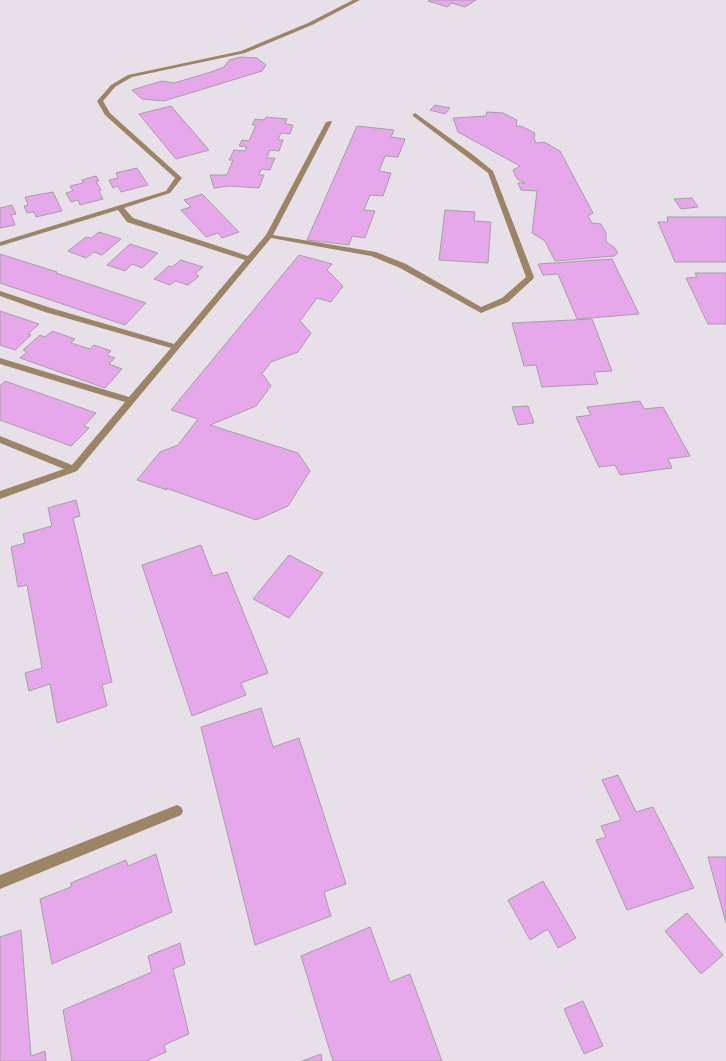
<svg xmlns="http://www.w3.org/2000/svg" width="726" height="1061" font-family="'PT Serif',serif">
<rect width="100%" height="100%" fill="#e8e0e9"/>
<path fill="#e7a7eb" stroke="#a69ea6" d="M430,0H476L465,7L452,3L447,7L428,1Z
M241,57L257,58L266,65L262,71L164,101L142,99L132,90L162,81L174,83L211,72L224,67L229,60Z
M435,105L450,108L445,114L430,110Z
M171,106L209,150L176,159L139,114Z
M487,112L503,113L517,120L516,126H521L535,133L534,138L536,143L544,142L560,151L593,213L588,216L592,223L601,224L606,233V242L614,247L618,253L614,256L555,261L545,241L532,233L537,191L521,190L518,183H525L517,179L513,170L520,166L458,132L453,118L486,116Z
M266,117L287,119L285,124L293,125L290,134L281,133L278,140H283L279,151L270,150L267,158H275L270,170L261,169L259,175H264L259,188L229,186L214,188L210,175H227L233,160H229L234,150L245,151L247,147L239,146L242,140L249,141L256,125H252L255,119L264,120Z
M357,126L394,130L391,137L405,139L398,157L385,156L379,171L391,173L383,196L370,195L364,210L375,211L365,238L352,236L349,245L307,240Z
M137,168L148,185L121,192L118,186L113,188L109,180L118,178L116,173Z
M96,176L99,181H96L101,190L99,191L103,199L80,205L78,200L71,202L66,193L73,191L70,186L83,183L82,180Z
M53,192L62,211L36,217L34,212L27,213L24,206L28,205L25,197Z
M202,194L239,232L222,238L218,233L206,237L181,210L191,207L184,200Z
M692,198L698,207L681,209L674,199Z
M12,205L16,214L11,215L15,225L0,228V208Z
M445,210L475,212L474,221L491,222L488,263L439,260Z
M667,217H726V262H675L658,222H668Z
M99,232L121,239L102,255L94,252L86,258L68,251L86,237L91,238Z
M130,244L158,253L142,268L132,264L125,271L107,265Z
M0,254L57,272L56,273L146,303L125,325L0,283Z
M299,255L332,264L327,270L343,286L331,302L317,298L300,321L311,333L298,352L271,362L261,375L264,376L271,386L256,406L210,425L298,453L310,471L288,506L256,520L166,488L167,490L137,480L160,452L178,445L198,419L171,410Z
M612,259L639,314L577,319L558,274L543,275L538,264Z
M181,260L203,267L195,274L199,276L188,285L175,281L170,285L154,279L169,266L172,267Z
M695,273H726V324H708L686,278L697,277Z
M0,311L39,324L28,334L31,335L15,350L0,345Z
M592,319L612,371L594,372L598,384L542,387L536,365L524,366L512,323Z
M52,331L75,339L71,343L90,349L94,345L111,351L107,355L115,358L109,364L122,369L105,388L20,358L27,352L23,350L40,335L45,337Z
M5,381L96,413L84,426L89,428L71,446L0,420V386Z
M640,401L644,409L663,407L690,456L668,459L672,468L620,475L615,465L599,467L576,417L591,415L587,407Z
M528,406L534,423L518,425L512,407Z
M76,500L80,516L73,518L112,682L102,685L107,706L57,723L50,684L29,691L25,673L42,668L27,585L18,587L11,547L25,543L23,534L52,526L48,508Z
M201,545L213,576L227,572L268,673L241,683L246,695L192,716L142,565Z
M289,555L323,573L289,618L253,599Z
M261,708L273,747L299,738L346,884L324,892L331,916L255,945L201,727Z
M618,775L636,812L653,807L694,888L627,910L596,840L606,837L601,826L621,820L602,780Z
M156,854L172,912L52,964L40,899L71,887V883L126,860L128,866Z
M708,857H726V923Z
M543,881L576,938L558,948L548,929L530,940L508,900Z
M687,913L723,955L701,974L665,931Z
M370,927L390,982L410,974L442,1061H333L301,956Z
M21,930L31,1056L45,1051L46,1061H0V937Z
M180,943L185,964L173,969L189,1034L164,1045L166,1052L146,1061H72L63,1010L152,972L148,956Z
M583,1001L603,1046L584,1054L564,1009Z
M321,1054L322,1061H302Z"/>
<g fill="none" stroke-linecap="round" stroke-linejoin="round">
<path fill="#9c8565" fill-rule="evenodd" d="M353,0H360L312,25L245,53L132,77L115,87L103,101L110,113L182,178L170,193L124,208L133,218L248,256L266,235L326,122L331,121L332,122L273,235L376,252L406,264L481,307L502,298L526,277L488,173L413,116V114L415,113L472,154L493,171L534,277L533,279L508,302L481,313L400,268L371,256L271,238L77,471L0,499V491L64,469L0,443V436L72,465L125,402L0,364V358L129,397L171,348L45,312L0,296V291L51,308L174,344L245,260L127,222L118,210L0,246V242L166,191L175,178L105,115L97,101L98,100L111,85L128,75L241,51L308,23Z
M177,805L181,807L183,811L181,815L0,889V875Z"/>
</g>
</svg>
